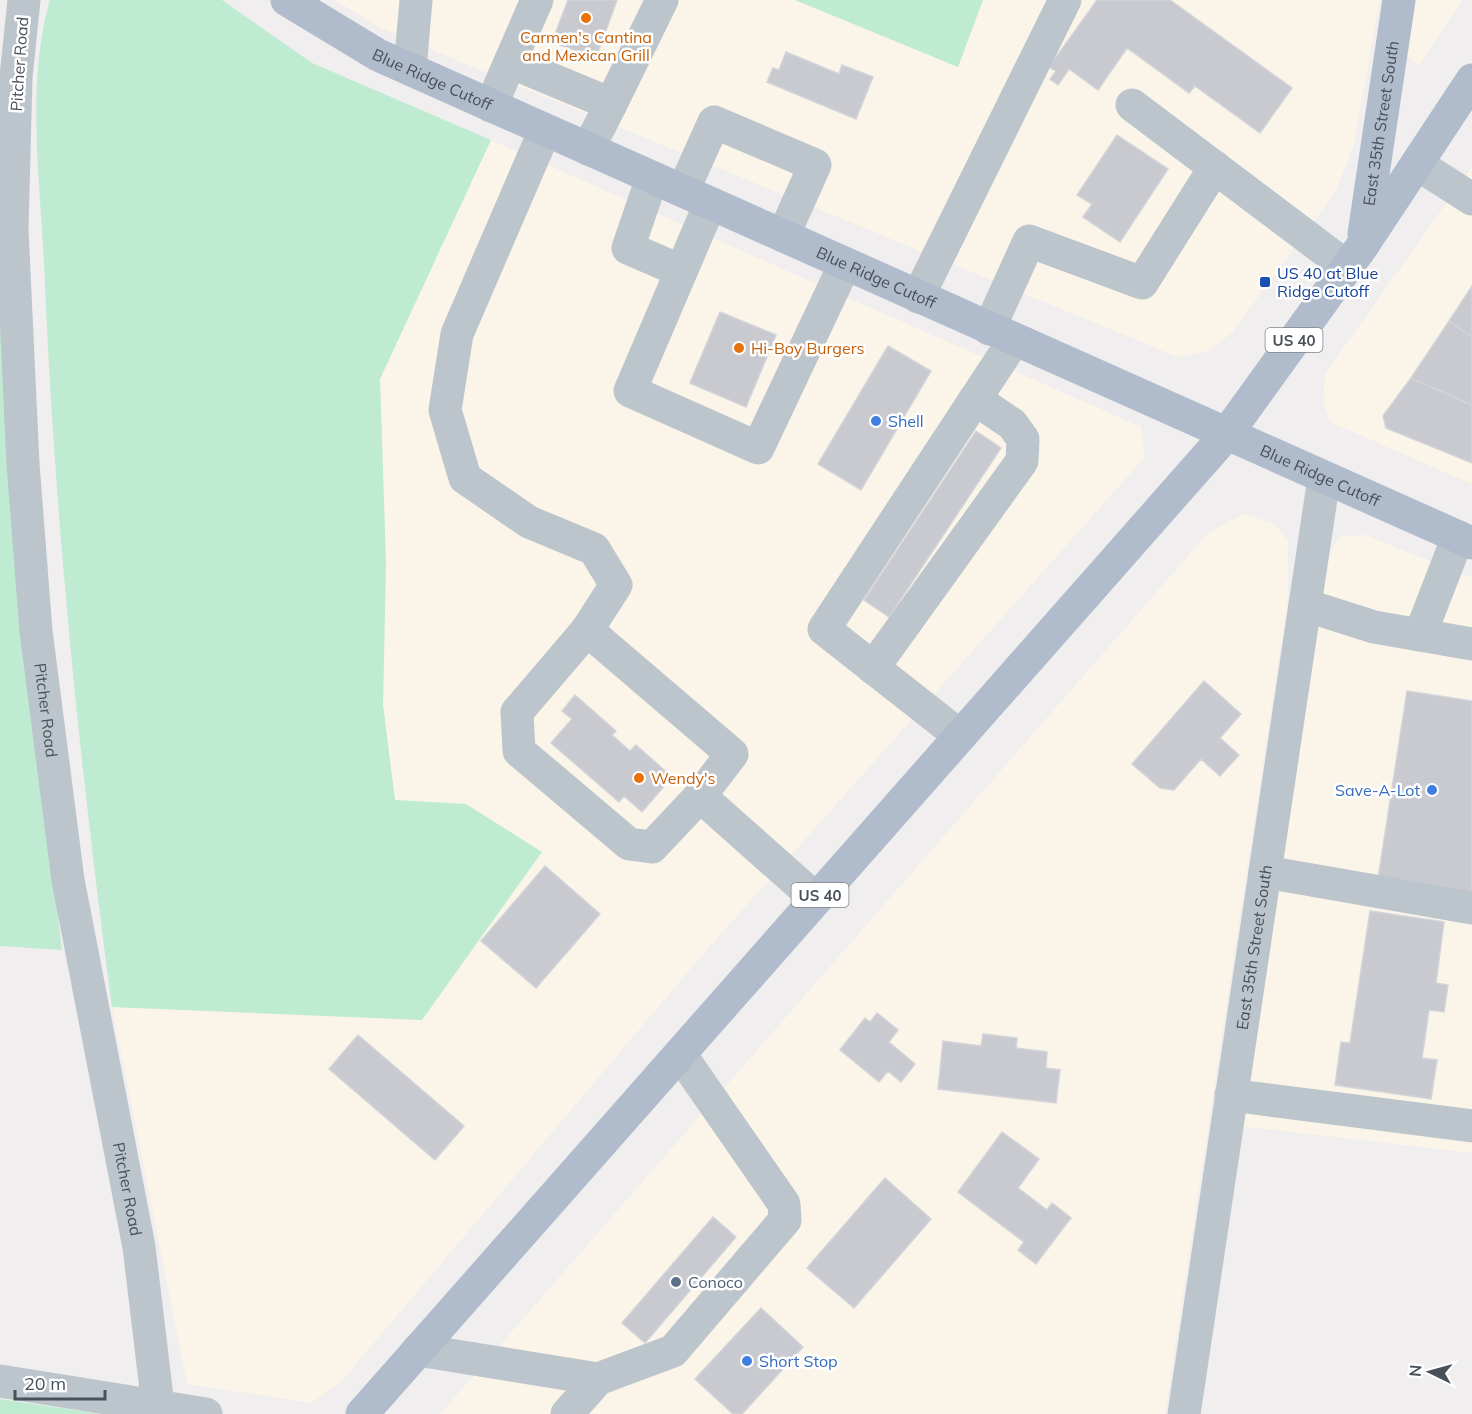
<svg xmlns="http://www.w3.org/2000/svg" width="1472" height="1414" font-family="Mulish,sans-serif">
<rect width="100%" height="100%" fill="#f0eeee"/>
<path fill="#faf5e8" d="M335,0H795L958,67L983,0H1380L1353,148L1336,191L1231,334L1203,353L1178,357L463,63L381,28Z
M1415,0H1462L1419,66L1406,56Z
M491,140L1141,427L1145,457L698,960L340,1383L311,1403L187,1384L112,1007L422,1020L466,805L395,800L383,705L386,563L380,379Z
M1472,167V484L1330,422L1323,403L1325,374Z
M1243,514L1273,523L1288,540V598L1165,1414H440L1208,533Z
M1365,535L1472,578V1153L1240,1126L1328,552L1342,536Z"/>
<path fill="#bfebd2" d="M50,0H222L312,63L491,140L380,379L386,563L383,705L395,800L466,804L542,852L422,1020L112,1007C79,760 54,512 44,263C40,180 26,80 50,0Z
M795,0H983L958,67Z
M0,121L15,553L62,950L0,946Z
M0,1399L100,1414H0Z"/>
<path fill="#c9cad0" stroke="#d2d4d9" stroke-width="1.5" d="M568,0H617L596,58L552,42Z
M1097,0H1170L1292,88L1260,133L1195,86L1189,93L1127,48L1098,90L1069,69L1058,85L1050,79L1056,71L1049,67Z
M786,52L839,74L842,65L873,77L856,119L767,82L773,68L779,70Z
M1117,135L1168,169L1120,242L1083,217L1092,204L1077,195Z
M1472,286V337L1449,321Z
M720,312L776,335L746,407L690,383Z
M1449,321L1472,337V405L1411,378Z
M888,346L931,371L861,490L818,464Z
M1411,378L1472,405V463L1386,428L1383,416Z
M976,431L1001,448L889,617L864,600Z
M1204,681L1241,714L1220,738L1239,755L1220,776L1201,759L1174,790L1160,788L1132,764Z
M1407,691L1472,701V894L1378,879Z
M575,695L616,731L612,735L630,751L636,745L672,777L642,812L624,796L619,802L551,743L572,719L562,711Z
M545,866L600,914L536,988L481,941Z
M1370,911L1444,922L1436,983L1448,985L1444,1012L1429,1010L1422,1058L1437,1060L1431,1099L1335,1085L1341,1042L1350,1043Z
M877,1013L898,1030L889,1042L915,1064L901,1082L888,1071L879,1082L840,1050L865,1018L870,1022Z
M983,1034L1017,1038L1016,1048L1047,1052L1046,1068L1060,1070L1056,1103L938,1089L943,1041L981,1046Z
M358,1035L464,1126L435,1160L329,1069Z
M1002,1132L1039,1159L1018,1188L1047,1210L1052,1203L1071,1218L1036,1264L1018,1250L1024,1242L958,1192Z
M885,1178L931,1219L854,1308L807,1268Z
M713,1217L736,1237L645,1343L622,1323Z
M761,1308L803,1347L742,1414H733L695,1379Z"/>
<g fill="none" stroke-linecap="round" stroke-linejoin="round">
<g stroke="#bdc5cc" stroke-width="33">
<path id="s1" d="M24,0L16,77L12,229L23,464L36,631L68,880L139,1247L159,1414"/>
<path d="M510,62L537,0"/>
<path d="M410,69L416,0"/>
<path d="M611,104L662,0"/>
<path d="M1132,105L1347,267"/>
<path d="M491,106L510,62L611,104L588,149"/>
<path d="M545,130L457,334L445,410L465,478L529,522L594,549L616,585L587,630"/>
<path d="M1417,164L1472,199"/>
<path d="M652,178L628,248L681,271"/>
<path d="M683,191L714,122L815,165L783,236"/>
<path d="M710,204L630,391L758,448L845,264"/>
<path d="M918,297L1065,0"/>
<path d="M989,329L1029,241L1142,283L1215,167"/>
<path d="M1305,605L1374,627L1472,644"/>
<path d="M587,630L732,754L700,796L652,847L629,844L519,751L517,712Z"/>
<path d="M1420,635L1458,537"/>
<path d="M873,668L1022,461L1023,439L1012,424L975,399"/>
<path d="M960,736L824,629L1014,340"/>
<path d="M700,796L816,899"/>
<path d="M1265,872L1472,908"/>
<path d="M1231,1095L1472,1126"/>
<path d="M418,1350L598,1379"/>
<path d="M0,1381L206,1414"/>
<path d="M567,1414L598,1379L673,1351L785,1220L784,1204L680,1054"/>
<path id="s2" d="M1184,1414L1324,478"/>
</g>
<g stroke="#b0bccb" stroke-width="33">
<path id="s3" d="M287,0L378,55L1472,543"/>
<path id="s4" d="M1364,234L1399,0"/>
<path d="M362,1414L1226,435L1363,245L1472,80"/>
</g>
</g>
<g fill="#e8710a" stroke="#fff" stroke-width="2">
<circle cx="586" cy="18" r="6"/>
<circle cx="739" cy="348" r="6"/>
<circle cx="639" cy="778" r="6"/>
</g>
<rect fill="#1a4fb4" stroke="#fff" stroke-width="2" x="1259" y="276" width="12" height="12" rx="3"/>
<g fill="#3f7fe0" stroke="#fff" stroke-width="2">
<circle cx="876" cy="421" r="6"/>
<circle cx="1432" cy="790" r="6"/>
<circle cx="747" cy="1361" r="6"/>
</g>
<circle fill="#5c6f8a" stroke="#fff" stroke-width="2" cx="676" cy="1282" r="6"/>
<g text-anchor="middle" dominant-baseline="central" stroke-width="5" stroke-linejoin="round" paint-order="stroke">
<g fill="#fff" stroke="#7f848c" stroke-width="1.5">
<rect x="1265.5" y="328" width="57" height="24" rx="4.5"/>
<rect x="791.5" y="883" width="57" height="24" rx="4.5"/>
</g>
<g font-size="15" font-weight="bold" fill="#48505a">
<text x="1294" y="340">US 40</text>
<text x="820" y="895">US 40</text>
</g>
<g font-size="16" fill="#c56008" stroke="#fff" text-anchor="start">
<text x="586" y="37" text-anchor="middle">Carmen's Cantina<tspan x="586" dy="18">and Mexican Grill</tspan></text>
<text x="751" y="348">Hi-Boy Burgers</text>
<text x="651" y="778">Wendy's</text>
</g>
<g font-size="16" fill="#48505a" stroke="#fff">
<text transform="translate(19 64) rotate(-86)">Pitcher Road</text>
<text stroke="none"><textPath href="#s3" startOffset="166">Blue Ridge Cutoff</textPath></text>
<text stroke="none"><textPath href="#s4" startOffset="112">East 35th Street South</textPath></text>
<text stroke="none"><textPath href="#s3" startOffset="652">Blue Ridge Cutoff</textPath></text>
<text stroke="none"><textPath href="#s3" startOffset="1138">Blue Ridge Cutoff</textPath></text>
<text stroke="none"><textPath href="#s1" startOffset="712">Pitcher Road</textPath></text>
<text stroke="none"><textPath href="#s2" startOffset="472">East 35th Street South</textPath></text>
<text stroke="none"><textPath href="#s1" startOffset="1198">Pitcher Road</textPath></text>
</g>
<g font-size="16" fill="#164399" stroke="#fff" text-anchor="start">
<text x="1277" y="273">US 40 at Blue<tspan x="1277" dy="18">Ridge Cutoff</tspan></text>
</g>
<g font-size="16" fill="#366cbe" stroke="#fff" text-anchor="start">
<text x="888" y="421">Shell</text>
<text x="1420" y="790" text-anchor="end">Save-A-Lot</text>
<text x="759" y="1361">Short Stop</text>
</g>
<g font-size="16" fill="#4e5e75" stroke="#fff" text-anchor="start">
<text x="688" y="1282">Conoco</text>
</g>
</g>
<g transform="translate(1430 1372) rotate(275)" stroke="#ffffff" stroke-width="4.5" paint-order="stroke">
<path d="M0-4.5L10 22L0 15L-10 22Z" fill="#48505a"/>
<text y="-9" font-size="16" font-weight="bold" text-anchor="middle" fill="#48505a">N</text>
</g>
<path d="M15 1390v9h90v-9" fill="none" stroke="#48505a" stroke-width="3"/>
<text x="24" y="1390" font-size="18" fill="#48505a" stroke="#ffffff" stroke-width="4.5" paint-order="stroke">20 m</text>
</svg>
